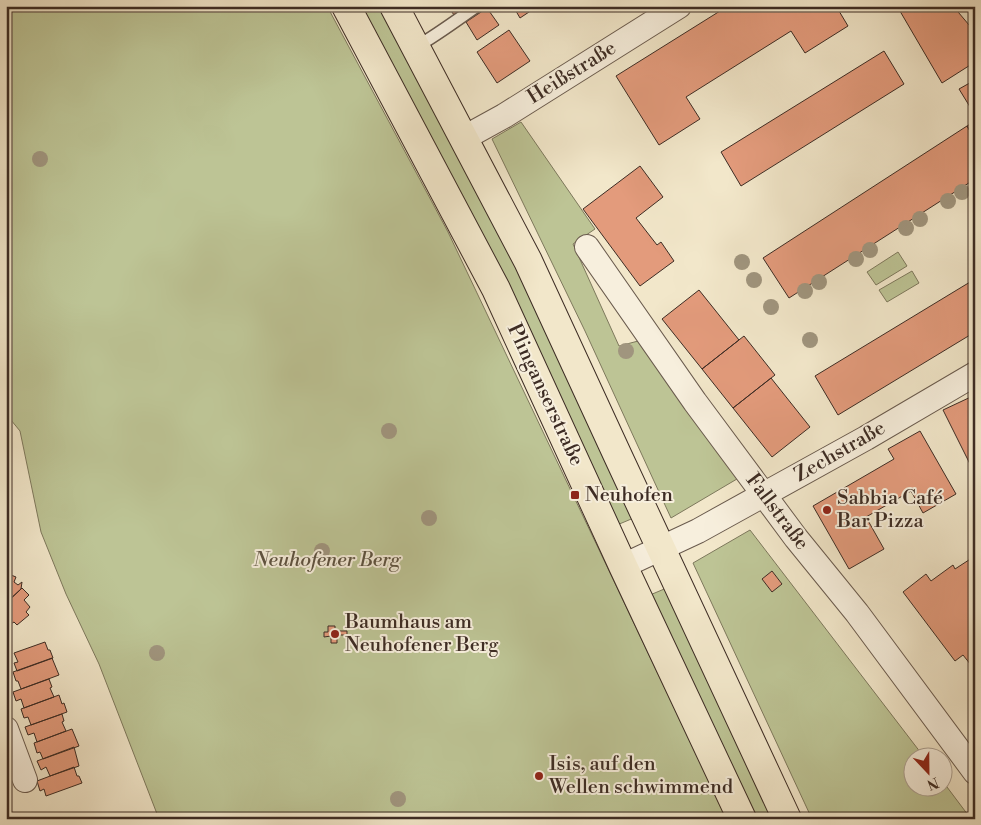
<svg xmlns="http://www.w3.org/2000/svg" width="981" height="825" font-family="'Libre Bodoni',serif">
<rect width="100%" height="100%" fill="#f2e7ca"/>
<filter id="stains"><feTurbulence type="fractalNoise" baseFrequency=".004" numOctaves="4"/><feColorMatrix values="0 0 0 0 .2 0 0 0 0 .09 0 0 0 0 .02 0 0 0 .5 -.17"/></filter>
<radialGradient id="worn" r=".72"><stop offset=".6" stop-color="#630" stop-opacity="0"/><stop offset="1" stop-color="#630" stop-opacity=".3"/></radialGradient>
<path fill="#bdc495" stroke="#7d785c" d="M6,6H327L448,232L727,819H159L99,664L66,594L41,532L20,431L6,414Z
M359,6H382L525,280L636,517L617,525Z
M521,122L595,229L573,244L619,346L642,340L742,476L671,518L585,331L492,139Z
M898,252L907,266L876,285L867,272Z
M912,271L919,283L887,302L879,290Z
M750,530L924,757L914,758V788H944V783L971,819H812L693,563Z
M669,587L778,819H755L650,595Z"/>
<path fill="#e39b7c" stroke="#3d2c24" d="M448,6H468L454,15Z
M513,6H538L520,18Z
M728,6H836L848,26L805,53L791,31L686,97L700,119L659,145L616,76Z
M897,6H953L975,32V62L942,83Z
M487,8L499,25L477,40L466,22Z
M509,30L530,61L497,83L477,52Z
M884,51L904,84L741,186L721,152Z
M975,80V115L959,89Z
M975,121V140L967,126Z
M967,126L975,140V179L789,298L763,258Z
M640,166L663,197L636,218L657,245L661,242L674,261L640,286L583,209Z
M975,279V332L838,415L815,376Z
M699,290L739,340L702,369L662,319Z
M744,336L775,375L733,408L702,369Z
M771,378L810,427L772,457L733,408Z
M975,395V474L943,410Z
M920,431L956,494L923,513L911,491L866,517L884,549L849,569L813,506L894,459L888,449Z
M975,556V670L963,655L955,661L903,592L926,574L931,581L953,565L955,569Z
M772,571L782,584L772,592L762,579Z
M6,573L16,577L14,582L18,585L22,582L21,589L6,603Z
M22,588L29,595L24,600L30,607L26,612L29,615L17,625L14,622L6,627V603Z
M328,626H335V631H347V635H337V643H331V636L324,637V632H328Z
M45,642L48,650H50L53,658L17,671L14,663L18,662L14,653Z
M52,658L59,675L21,689L18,681H16L13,672Z
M49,679L52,687L50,688L54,697L24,708L21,699L16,701L13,692Z
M59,695L62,704L64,703L67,712L31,725L28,717L24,718L21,709Z
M62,714L64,721L62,722L66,731L37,742L34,733L28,735L25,727Z
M72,729L79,746L43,759L40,752L37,753L34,743Z
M74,747L79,766L50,776L46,767L41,770L37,761Z
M74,767L77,776H79L82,783L46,796L44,789L40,791L37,781Z"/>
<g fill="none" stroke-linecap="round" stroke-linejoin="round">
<defs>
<path id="service" d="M416,47C437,35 457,20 477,6"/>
<path id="minor" d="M464,138L504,116L679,6
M587,247L695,402L796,538L857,613L975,772
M623,566L698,531L866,438L975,374
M6,729L25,780"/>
<path id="primary" d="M346,6L496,289L623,566L742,819
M394,6L528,261L617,454L787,819"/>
</defs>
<use href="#service" stroke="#6a5b4e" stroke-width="14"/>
<use href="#minor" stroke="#6a5b4e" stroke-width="26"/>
<use href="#primary" stroke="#3d2c24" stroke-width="30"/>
<use href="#service" stroke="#f7efdd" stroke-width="11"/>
<use href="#minor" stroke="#f7efdd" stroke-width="24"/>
<use href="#primary" stroke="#f2e7ca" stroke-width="28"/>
</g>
<g fill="#a0957e">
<circle cx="40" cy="159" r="8"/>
<circle cx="962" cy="192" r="8"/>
<circle cx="948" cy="201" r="8"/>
<circle cx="920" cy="219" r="8"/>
<circle cx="906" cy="228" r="8"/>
<circle cx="870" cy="250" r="8"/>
<circle cx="856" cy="259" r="8"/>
<circle cx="742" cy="262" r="8"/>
<circle cx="754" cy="280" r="8"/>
<circle cx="819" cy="282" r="8"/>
<circle cx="805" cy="291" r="8"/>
<circle cx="771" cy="307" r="8"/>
<circle cx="810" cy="340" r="8"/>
<circle cx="626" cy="351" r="8"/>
<circle cx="389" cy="431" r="8"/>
<circle cx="429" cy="518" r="8"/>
<circle cx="322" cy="551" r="8"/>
<circle cx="157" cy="653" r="8"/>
<circle cx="398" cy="799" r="8"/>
</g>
<g fill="#8f2418" stroke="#f7efdd" stroke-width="2">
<rect x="570" y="490" width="10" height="10" rx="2.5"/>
<circle cx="827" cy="510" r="5"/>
<circle cx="335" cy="634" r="5"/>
<circle cx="539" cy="776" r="5"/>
</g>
<g text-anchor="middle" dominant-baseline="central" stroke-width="4" stroke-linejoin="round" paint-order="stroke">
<g font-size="20" fill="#3d2c24" stroke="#f7efdd">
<text transform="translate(572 73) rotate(-32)">Heißstraße</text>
<text transform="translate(545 395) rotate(65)">Plinganserstraße</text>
<text transform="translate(840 452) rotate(-30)">Zechstraße</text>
<text transform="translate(777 512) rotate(53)">Fallstraße</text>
</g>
<g font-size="20" fill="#3d2c24" stroke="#f7efdd" text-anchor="start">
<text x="585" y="495">Neuhofen</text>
<text x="837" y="498">Sabbia Café<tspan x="837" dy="23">Bar Pizza</tspan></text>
<text x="345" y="622">Baumhaus am<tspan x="345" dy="23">Neuhofener Berg</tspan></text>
<text x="549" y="764">Isis, auf den<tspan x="549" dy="23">Wellen schwimmend</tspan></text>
</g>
<g font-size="20" font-style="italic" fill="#5d5240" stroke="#f7efdd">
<text x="327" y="560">Neuhofener Berg</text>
</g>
</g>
<rect width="981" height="825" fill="none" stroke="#f2e7ca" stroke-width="25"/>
<rect x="8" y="8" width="966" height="810" fill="none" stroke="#3d2c24" stroke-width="2.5"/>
<rect x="12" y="12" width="956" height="800" fill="none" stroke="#3d2c24"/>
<g transform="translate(928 772) rotate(158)"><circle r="24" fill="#f7efdd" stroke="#ada193"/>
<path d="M0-4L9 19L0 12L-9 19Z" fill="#8f2418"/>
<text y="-8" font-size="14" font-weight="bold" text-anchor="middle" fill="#3d2c24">N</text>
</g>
<rect width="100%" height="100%" filter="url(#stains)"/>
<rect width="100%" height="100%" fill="url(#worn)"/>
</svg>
